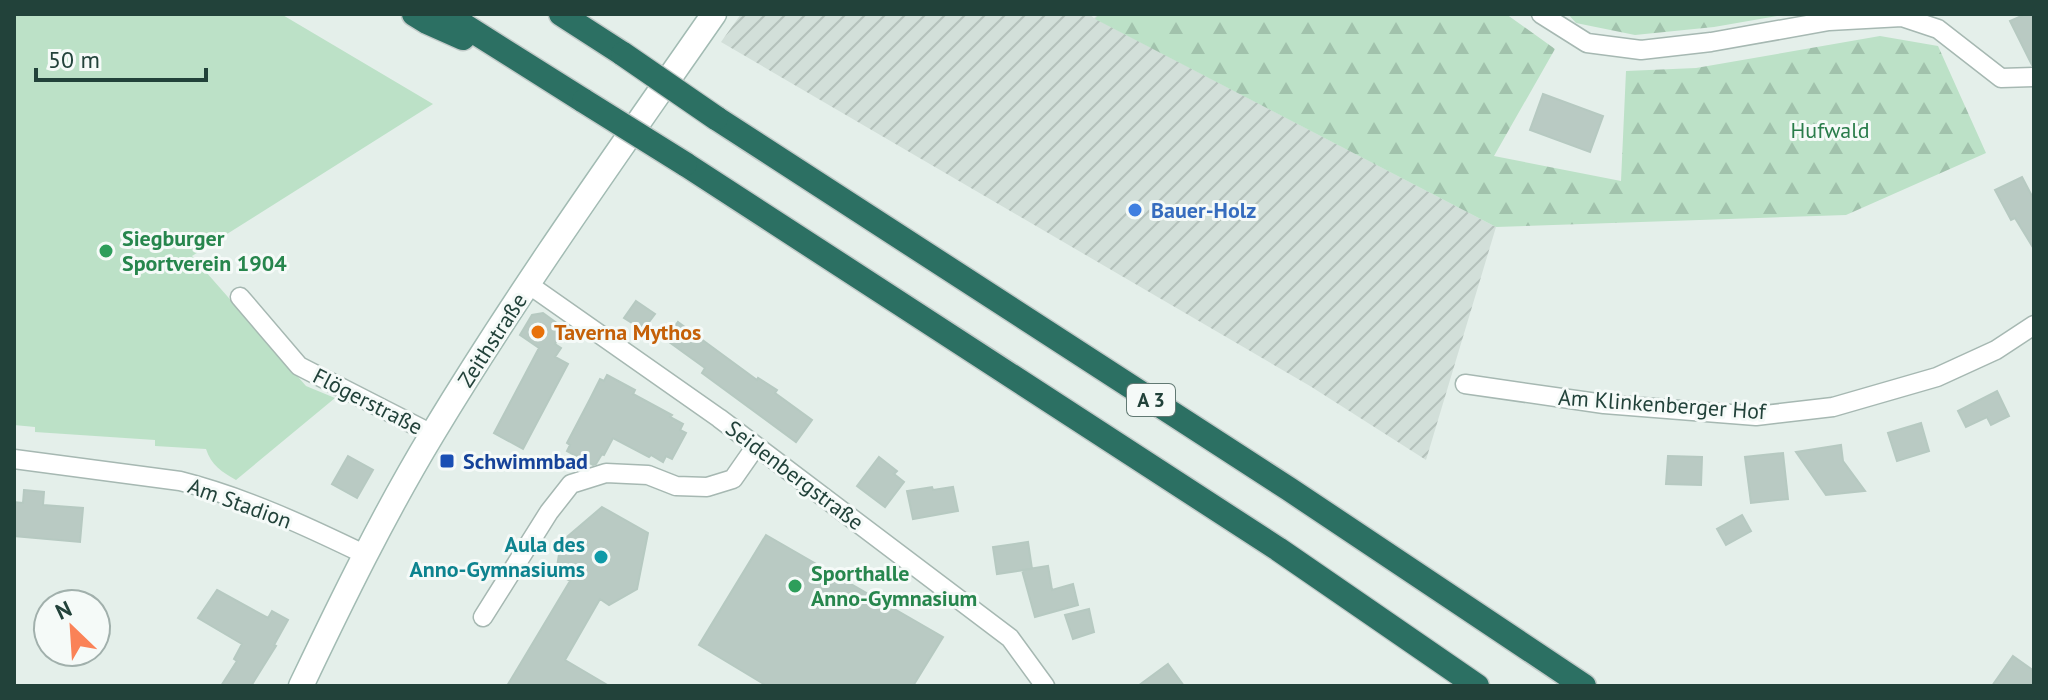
<svg xmlns="http://www.w3.org/2000/svg" width="2048" height="700" font-family="'PT Sans',sans-serif">
<defs>
<pattern id="industrial-furrows" width="10" height="10" patternUnits="userSpaceOnUse" patternTransform="scale(2)"><rect width="10" height="10" fill="#d2dfd9"/><path d="M-1 1l2-2M0 10L10 0M9 11l2-2" fill="none" stroke="#b4c1bb"/></pattern>
<pattern id="forest-firs" width="22" height="20" patternUnits="userSpaceOnUse" patternTransform="scale(2)"><rect width="22" height="20" fill="#bce1c7"/><path d="M5 1l3.5 6h-7zM16 11l3.5 6h-7z" fill="#a1c2ac"/></pattern>
</defs>
<rect width="100%" height="100%" fill="#e4efea"/>
<path fill="url(#industrial-furrows)" d="M741,14H1089L1094,18L1099,14L1096,19L1496,227L1426,460L1310,386L721,42Z"/>
<path fill="url(#forest-firs)" d="M1099,14H1506L1555,49L1494,156L1621,181L1626,71L1696,68L1880,36L1938,46L1986,153L1846,215L1496,227L1095,19Z
M1568,14H1788L1714,27L1635,35L1576,23Z"/>
<path fill="#bce1c7" d="M14,14H281L433,104L192,256L306,386L335,398L236,480C222,472 211,465 206,449L155,446V440L35,432V427L14,425Z"/>
<path fill="#b9cac3" stroke="#b6c9c1" stroke-width="2" d="M2026,14H2034V65H2032L2010,21Z
M1543,94L1603,116L1590,152L1530,130Z
M2022,177L2034,200V249L2015,218L2011,220L1995,190Z
M636,301L655,314L643,330L624,318Z
M543,313L565,329L555,344L561,348L555,357L568,364L523,449L494,433L539,348L520,335L532,315Z
M678,322L757,380L758,378L777,390L775,393L812,420L796,442L702,373L705,368L665,339Z
M607,375L635,390L633,394L672,415L670,417L683,424L680,430L686,433L672,459L666,456L663,462L651,455L649,457L613,438L604,455L602,454L596,464L593,465L567,451L570,445L567,443L590,399L600,379L604,381Z
M1997,391L2009,416L1991,425L1987,417L1966,427L1958,411Z
M1921,423L1929,451L1897,461L1888,433Z
M1841,445L1843,461L1865,491L1826,495L1796,452Z
M1783,453L1788,499L1751,503L1745,457Z
M348,456L373,470L357,498L332,484Z
M1668,456L1702,457L1701,485L1666,484Z
M879,457L897,471L894,474L904,482L885,507L857,486Z
M932,487L933,490L953,487L958,511L913,519L907,491Z
M24,490L44,492L43,505L83,508L80,542L14,536V502L23,503Z
M602,507L648,533L637,589L609,605L600,599L565,660L609,686H507L570,581L556,573L561,542Z
M1742,515L1751,531L1726,545L1717,529Z
M766,535L943,637L913,686H767L699,645Z
M1028,542L1032,569L997,574L993,547Z
M1048,566L1052,590L1073,584L1078,605L1035,617L1022,570Z
M217,590L268,618L272,611L288,620L274,645L276,646L251,686H221L237,661L234,659L242,644L198,618Z
M1089,609L1094,632L1073,639L1065,615Z
M2013,656L2034,671V686H1992Z
M1168,664L1184,686H1138Z"/>
<g fill="none" stroke-linecap="round" stroke-linejoin="round">
<defs>
<path id="street" d="M1541,14L1587,43L1641,50L1711,42L1829,21L1902,17L1938,29L2001,78L2034,77
M528,284L719,418L1010,638L1045,686
M240,297L299,366L432,434
M1465,384L1604,404L1756,416L1833,407L1937,377L1996,350L2034,325
M14,459L180,481C244,497 306,526 366,555
M483,617L549,512L571,484L606,473L648,475L676,486L707,487L733,479L756,446"/>
<path id="secondary" d="M301,686C342,600 384,514 433,433C520,289 618,152 714,14"/>
<path id="highway" d="M414,14L427,22L463,38
M446,14L584,101
M561,14L623,54
M716,118L1289,489L1584,686
M685,164L1278,549L1477,686"/>
</defs>
<use href="#street" stroke="#a6b8b2" stroke-width="21"/>
<use href="#secondary" stroke="#a2bbb3" stroke-width="27"/>
<use href="#highway" stroke="#c1cac8" stroke-width="27"/>
<use href="#street" stroke="#fff" stroke-width="18"/>
<use href="#secondary" stroke="#fff" stroke-width="24"/>
<use href="#highway" stroke="#2c7063" stroke-width="24"/>
<defs>
<path id="highway-bridge" d="M623,54L716,118
M584,101L685,164"/>
</defs>
<use href="#highway-bridge" stroke="#c1cac8" stroke-width="27" stroke-linecap="butt"/>
<use href="#highway-bridge" stroke="#2c7063" stroke-width="24"/>
</g>
<circle fill="#3f7fe0" stroke="#f5faf8" stroke-width="3" cx="1135" cy="210" r="8"/>
<g fill="#2e9e5b" stroke="#f5faf8" stroke-width="3">
<circle cx="106" cy="251" r="8"/>
<circle cx="795" cy="586" r="8"/>
</g>
<circle fill="#e8710a" stroke="#f5faf8" stroke-width="3" cx="538" cy="332" r="8"/>
<rect fill="#1a4fb4" stroke="#f5faf8" stroke-width="3" x="439" y="453" width="16" height="16" rx="4"/>
<circle fill="#0f9aa8" stroke="#f5faf8" stroke-width="3" cx="601" cy="557" r="8"/>
<g text-anchor="middle" dominant-baseline="central" stroke-width="6" stroke-linejoin="round" paint-order="stroke">
<rect fill="#f5faf8" stroke="#617973" stroke-width="2" x="1127" y="384" width="48" height="32" rx="6"/>
<g font-size="20" font-weight="bold" fill="#22423a">
<text x="1151" y="400">A 3</text>
</g>
<g font-size="22" fill="#297c4a" stroke="#f5faf8">
<text x="1830" y="130">Hufwald</text>
</g>
<g font-size="22" font-weight="bold" fill="#366cbe" stroke="#f5faf8" text-anchor="start">
<text x="1151" y="210">Bauer-Holz</text>
</g>
<g font-size="22" font-weight="bold" fill="#27864d" stroke="#f5faf8" text-anchor="start">
<text x="122" y="238">Siegburger<tspan x="122" dy="25">Sportverein 1904</tspan></text>
<text x="811" y="573">Sporthalle<tspan x="811" dy="25">Anno-Gymnasium</tspan></text>
</g>
<g font-size="22" font-weight="bold" fill="#c56008" stroke="#f5faf8" text-anchor="start">
<text x="554" y="332">Taverna Mythos</text>
</g>
<g font-size="22" fill="#22423a" stroke="#f5faf8">
<text transform="translate(492 340) rotate(-57)">Zeithstraße</text>
<text transform="translate(368 401) rotate(27)">Flögerstraße</text>
<text transform="translate(1662 404) rotate(4)">Am Klinkenberger Hof</text>
<text transform="translate(795 475) rotate(37)">Seidenbergstraße</text>
<text transform="translate(240 503) rotate(20)">Am Stadion</text>
</g>
<g font-size="22" font-weight="bold" fill="#164399" stroke="#f5faf8" text-anchor="start">
<text x="463" y="461">Schwimmbad</text>
</g>
<g font-size="22" font-weight="bold" fill="#0d838f" stroke="#f5faf8" text-anchor="end">
<text x="585" y="544">Aula des<tspan x="585" dy="25">Anno-Gymnasiums</tspan></text>
</g>
</g>
<rect width="2048" height="700" fill="none" stroke="#22423a" stroke-width="32"/>
<g transform="translate(72 628) rotate(335)"><circle r="38" fill="#f5faf8" stroke="#a1b0ac" stroke-width="2"/>
<path d="M0-6L14 30L0 20L-14 30Z" fill="#fa8257"/>
<text y="-12" font-size="22" font-weight="bold" text-anchor="middle" fill="#22423a">N</text>
</g>
<path d="M36 68v12h170v-12" fill="none" stroke="#22423a" stroke-width="4"/>
<text x="48" y="68" font-size="24" fill="#22423a" stroke="#f5faf8" stroke-width="6" paint-order="stroke">50 m</text>
</svg>
